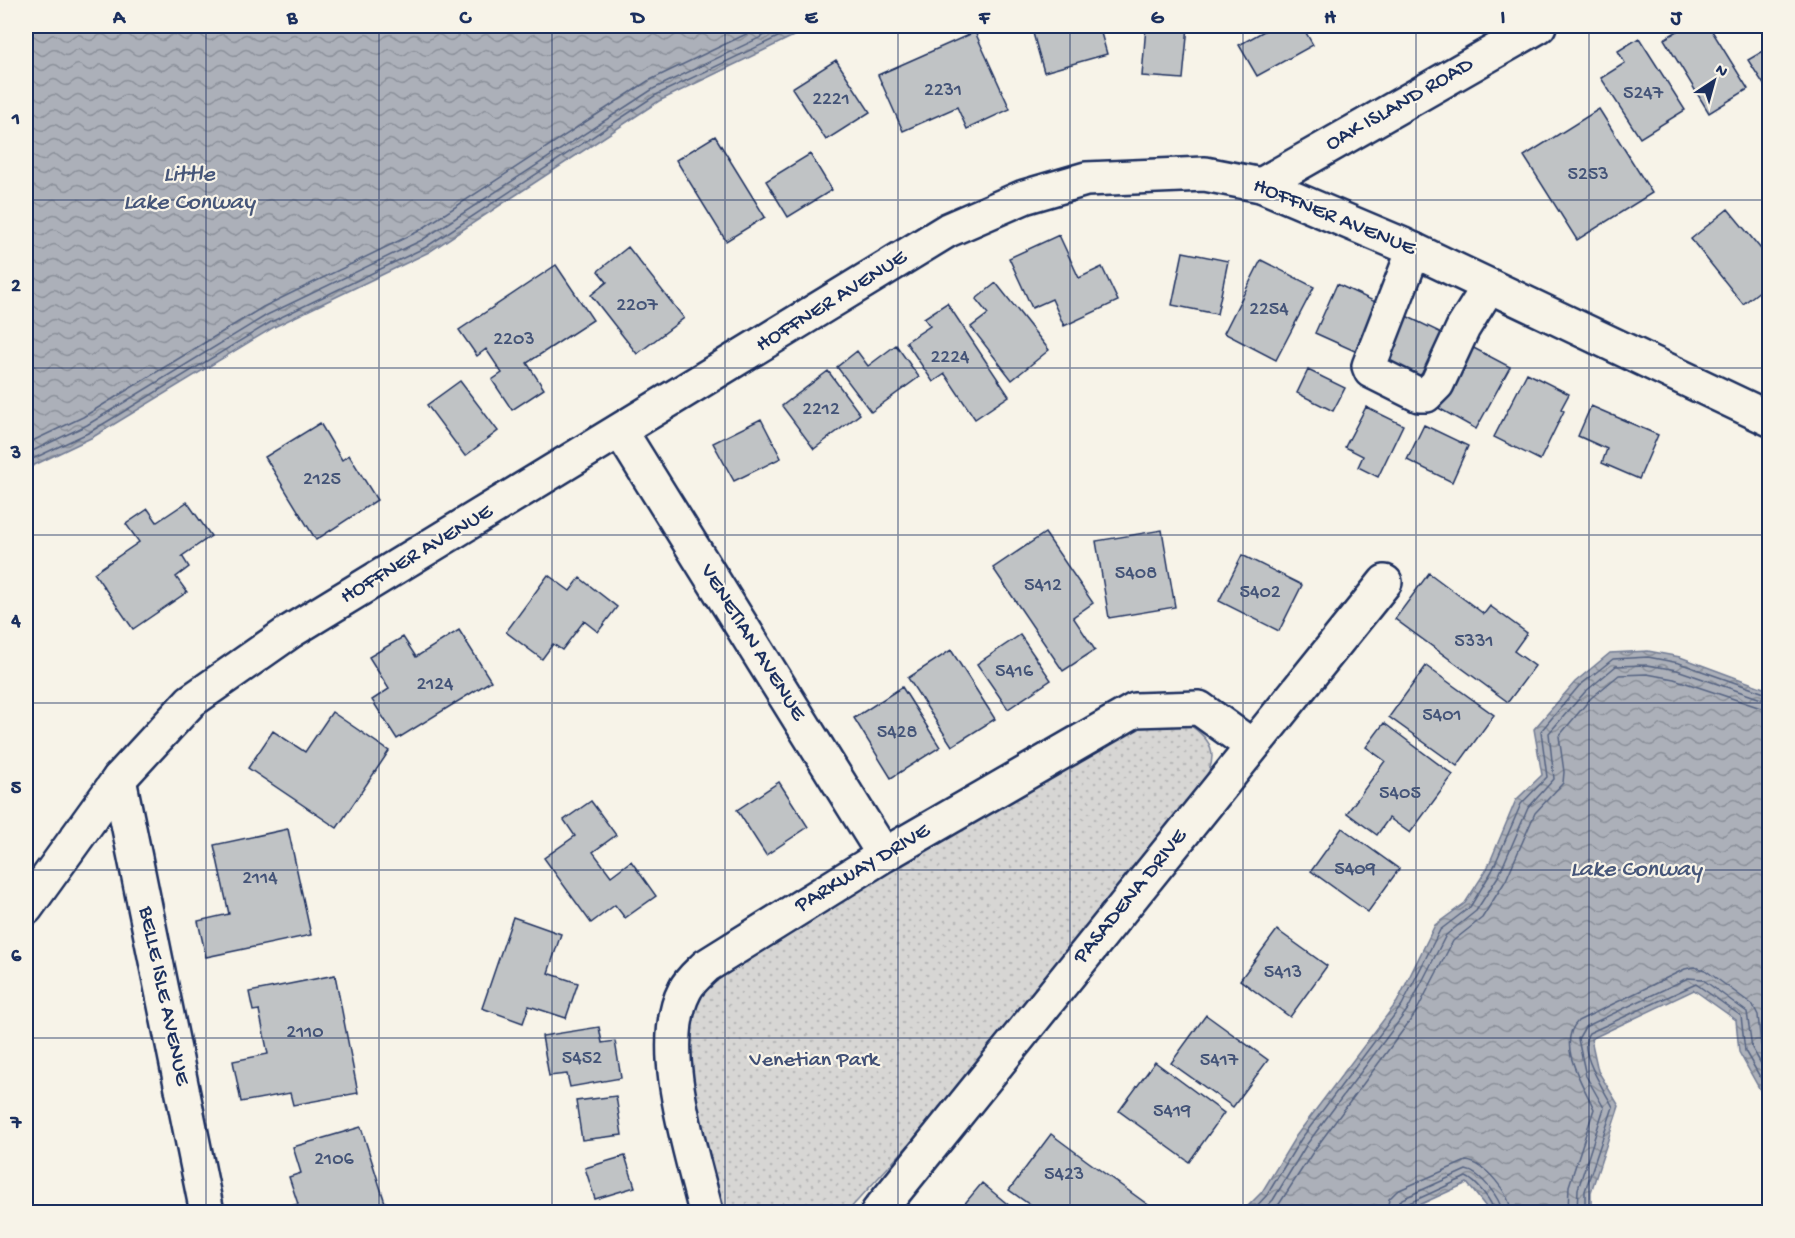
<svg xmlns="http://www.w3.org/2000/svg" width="1795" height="1238" font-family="'Gochi Hand',sans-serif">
<defs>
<pattern id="park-dots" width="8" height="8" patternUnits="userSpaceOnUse" patternTransform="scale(1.5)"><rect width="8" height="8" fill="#d7d6d4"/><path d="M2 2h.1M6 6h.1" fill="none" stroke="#b8b8b8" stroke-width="1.8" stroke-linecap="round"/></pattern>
<pattern id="water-waves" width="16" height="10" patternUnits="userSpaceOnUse" patternTransform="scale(1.5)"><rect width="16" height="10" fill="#acb0b9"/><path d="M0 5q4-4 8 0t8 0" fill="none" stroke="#8b909a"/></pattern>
</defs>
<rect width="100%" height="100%" fill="#f7f3e8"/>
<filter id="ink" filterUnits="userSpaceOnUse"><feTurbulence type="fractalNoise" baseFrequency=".0167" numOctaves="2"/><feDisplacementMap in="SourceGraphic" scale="12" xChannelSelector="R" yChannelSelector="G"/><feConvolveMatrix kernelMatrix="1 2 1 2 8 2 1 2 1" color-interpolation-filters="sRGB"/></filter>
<g filter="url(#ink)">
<path fill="url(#park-dots)" stroke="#798299" stroke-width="1.5" d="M1181,719C1212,738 1222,753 1201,787L913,1140L847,1212H717L686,1061L696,990L1126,727Z"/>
<path fill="url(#water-waves)" stroke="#727c95" stroke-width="1.5" d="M26,26H814L659,101L429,252L274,327L93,437L26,469Z
M1648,651L1680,657L1769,690V1102L1764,1097L1739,1052L1736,1020L1694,990L1591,1039L1598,1071L1619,1106L1591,1192V1212H1490L1467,1183L1404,1212H1242L1262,1192L1296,1136L1397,1002L1435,925L1465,903L1487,869L1516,800L1542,775L1534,729L1575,682L1610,653Z"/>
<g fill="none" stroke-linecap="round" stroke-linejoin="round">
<path stroke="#556382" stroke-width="1.5" d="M26,444L83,417L263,307L417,232L648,81L763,26
M26,454L87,425L267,315L422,240L653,89L784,26
M26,462L90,432L271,322L426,247L656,95L801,26
M1251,1212L1267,1195L1301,1139L1402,1005L1440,930L1470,907L1492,871L1521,804L1547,777L1541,731L1579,686L1613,659L1648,657L1679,663L1770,695
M1261,1212L1273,1200L1307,1144L1408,1009L1446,935L1476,911L1499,875L1528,808L1554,779L1549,733L1585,692L1616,666L1647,665L1677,670L1770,702
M1274,1212L1315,1149L1415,1014L1453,941L1482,918L1506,880L1535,813L1563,783L1564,772L1559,736L1591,698L1619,675L1647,674L1674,679L1770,711
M1387,1212L1389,1199L1397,1191L1466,1161C1485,1163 1510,1193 1511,1212
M1396,1212L1397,1205L1402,1199L1466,1170C1480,1172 1501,1199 1502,1212
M1403,1212L1407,1204L1466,1177C1476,1181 1493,1202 1494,1212
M1568,1212L1569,1186L1594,1109C1584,1086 1555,1044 1578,1021L1685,969L1694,967L1705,970L1753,1005L1758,1015L1761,1045L1770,1061
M1577,1212L1578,1189L1604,1108L1586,1076L1578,1039L1585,1027L1688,978L1702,979L1747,1012L1752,1048L1770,1079
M1585,1212V1191L1613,1107C1605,1091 1576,1050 1589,1033L1696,984L1741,1016L1745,1051L1770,1094"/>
</g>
<path fill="#c0c3c5" stroke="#1b2f5e" stroke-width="1.5" d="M1031,26H1099L1107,54L1044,72Z
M1146,26H1188L1183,79L1142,76Z
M1273,26H1314L1305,31L1313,45L1257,76L1239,45Z
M1686,26H1709L1748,89L1709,113L1664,39Z
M975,32L1010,109L967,129L957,107L903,131L878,75Z
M1639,38L1685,110L1640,138L1601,78L1625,63L1618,51Z
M1770,47V94L1748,60Z
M836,60L870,112L826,140L792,88Z
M1599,109L1652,193L1577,240L1524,156Z
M715,136L765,217L726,241L676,160Z
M810,154L832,190L788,217L766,181Z
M1728,209L1770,260V283L1743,304L1691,239Z
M1059,235L1079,278L1102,267L1118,301L1064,326L1052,299L1032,308L1009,258Z
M628,247L684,318L637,354L591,295L607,282L598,271Z
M1183,252L1228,261L1217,314L1172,305Z
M1261,260L1314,287L1276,360L1224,333Z
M556,265L593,320L527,363L544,389L512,410L492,380L502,373L486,349L477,356L459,330Z
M996,283L1049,350L1012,380L971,327L988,314L976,299Z
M1337,284L1380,304L1357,352L1315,333Z
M947,303L1009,396L975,419L945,374L933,382L906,342L930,326L924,318Z
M1404,315L1446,335L1422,386L1380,366Z
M1466,344L1510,367L1476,429L1433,405Z
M896,345L919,377L871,412L837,367L857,351L868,366Z
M1308,370L1345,388L1333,411L1297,393Z
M828,371L860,414L814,449L782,406Z
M1527,373L1569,394L1561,409L1564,411L1540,460L1494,437Z
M460,381L498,431L465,456L427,405Z
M1591,406L1658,435L1639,479L1602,463L1607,449L1578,436Z
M1366,407L1403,425L1378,477L1358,467L1363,456L1345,447Z
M761,419L781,458L734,481L713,443Z
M320,423L342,460L349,455L377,500L316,540L265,457Z
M1424,425L1468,446L1452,482L1407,460Z
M187,502L211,536L182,556L189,567L176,577L187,592L133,629L94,573L139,542L126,524L148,509L157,522Z
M1162,530L1175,607L1109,618L1096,541Z
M1045,533L1093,603L1073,617L1095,650L1063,671L993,568Z
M1242,555L1302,585L1279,631L1219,601Z
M1429,573L1484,614L1490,606L1527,633L1514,651L1535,666L1508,702L1395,619Z
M548,575L570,591L580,578L617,607L598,632L584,621L562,650L553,644L542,659L506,632Z
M1770,576V595L1762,591Z
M459,630L491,681L397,739L372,700L389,689L369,657L403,637L416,657Z
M1020,635L1051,680L1008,709L977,664Z
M951,650L995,719L952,746L908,678Z
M1426,666L1494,715L1457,766L1389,717Z
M902,687L940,747L891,778L854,718Z
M332,712L389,751L337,828L248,768L273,731L305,752Z
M1384,723L1453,775L1410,833L1389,818L1377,835L1347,813L1385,761L1366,747Z
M779,782L808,827L766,855L737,810Z
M591,801L616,835L593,852L611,876L631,861L656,896L625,918L615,905L591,923L544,858L575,836L564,820Z
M1342,828L1399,869L1368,912L1311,871Z
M288,829L311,935L206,957L198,921L229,914L214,845Z
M513,917L561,934L548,973L578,983L566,1018L529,1006L523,1023L482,1008Z
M1277,930L1327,966L1290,1017L1240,980Z
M335,975L358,1093L293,1105L290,1093L241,1102L233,1061L268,1054L259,1010L253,1011L249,992Z
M1206,1015L1268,1060L1233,1107L1171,1063Z
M599,1027L602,1043L615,1041L621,1078L570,1087L567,1074L549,1076L542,1036Z
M1155,1062L1224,1113L1189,1162L1119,1111Z
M616,1096L622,1135L582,1140L576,1101Z
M361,1127L388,1212H270L298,1204L289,1177L301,1173L293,1147Z
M1051,1134L1086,1160L1158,1212H1040L1009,1190Z
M625,1156L635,1187L595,1199L585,1168Z
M982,1183L1017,1212H967L961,1208Z"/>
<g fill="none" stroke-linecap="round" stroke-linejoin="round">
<defs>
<path id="minor" d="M1261,185L1539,26
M1414,250L1369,366L1371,371L1419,395H1426L1437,384L1463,328L1489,286
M621,432L884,855
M119,779L207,1212
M706,1212C692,1153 655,1046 685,990C689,981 699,973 706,966L884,855L1135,710L1199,708L1252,746
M878,1212L1385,582"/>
<path id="major" d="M26,908L119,779L191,701L291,631L948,230L1024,197L1086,179L1205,174L1261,185L1401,244L1770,419"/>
</defs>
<use href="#minor" stroke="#1b2f5e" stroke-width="38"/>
<use href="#major" stroke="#1b2f5e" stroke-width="38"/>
<use href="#minor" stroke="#f7f3e8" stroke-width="33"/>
<use href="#major" stroke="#f7f3e8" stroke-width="33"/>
</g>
</g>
<path fill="none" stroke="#1b2f5e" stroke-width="1.5" stroke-opacity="0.55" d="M206,26V1212M379,26V1212M552,26V1212M725,26V1212M898,26V1212M1070,26V1212M1243,26V1212M1416,26V1212M1589,26V1212M26,200H1770M26,368H1770M26,535H1770M26,703H1770M26,870H1770M26,1038H1770"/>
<g text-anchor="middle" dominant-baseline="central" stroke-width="4.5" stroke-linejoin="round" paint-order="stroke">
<g font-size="20" fill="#445478">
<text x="943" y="91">2231</text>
<text x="1643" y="94">5247</text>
<text x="831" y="100">2221</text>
<text x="1588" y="175">5253</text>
<text x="637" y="306">2207</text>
<text x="1269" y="310">2254</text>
<text x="514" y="340">2203</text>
<text x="950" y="358">2224</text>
<text x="821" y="410">2212</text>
<text x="322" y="480">2125</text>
<text x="1136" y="574">5408</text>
<text x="1043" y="586">5412</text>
<text x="1260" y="593">5402</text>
<text x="1474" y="642">5331</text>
<text x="1014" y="672">5416</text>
<text x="435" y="685">2124</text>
<text x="1442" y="716">5401</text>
<text x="897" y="733">5428</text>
<text x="1400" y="794">5405</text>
<text x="1355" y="870">5409</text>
<text x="260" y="879">2114</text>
<text x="1283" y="973">5413</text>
<text x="305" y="1033">2110</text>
<text x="582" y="1059">5452</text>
<text x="1219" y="1061">5417</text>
<text x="1172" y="1112">5419</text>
<text x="334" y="1160">2106</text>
<text x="1064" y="1175">5423</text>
</g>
<g font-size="22" fill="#1b2f5e" stroke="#f7f3e8">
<text transform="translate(1400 105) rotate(-30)">OAK ISLAND ROAD</text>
<text transform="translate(1334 218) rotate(22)">HOFFNER AVENUE</text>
<text transform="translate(832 302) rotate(-32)">HOFFNER AVENUE</text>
<text transform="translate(417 555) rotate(-31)">HOFFNER AVENUE</text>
<text transform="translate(752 643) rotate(58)">VENETIAN AVENUE</text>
<text transform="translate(863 869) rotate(-31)">PARKWAY DRIVE</text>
<text transform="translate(1131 897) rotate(-51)">PASADENA DRIVE</text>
<text transform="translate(163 996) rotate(78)">BELLE ISLE AVENUE</text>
</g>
<g font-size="22" fill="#415076" stroke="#f7f3e8">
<text x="814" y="1061">Venetian Park</text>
</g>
<g font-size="24" font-style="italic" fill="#465679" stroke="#f7f3e8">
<text x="189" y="175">Little<tspan x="189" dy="28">Lake Conway</tspan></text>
<text x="1636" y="870">Lake Conway</text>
</g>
</g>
<rect width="1795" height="1238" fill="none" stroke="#f7f3e8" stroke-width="66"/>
<g transform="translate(1714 81) rotate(36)" stroke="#f7f3e8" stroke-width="4.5" paint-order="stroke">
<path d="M0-4.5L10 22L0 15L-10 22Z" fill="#1b2f5e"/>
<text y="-9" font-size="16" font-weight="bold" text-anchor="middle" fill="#1b2f5e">N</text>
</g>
<rect x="33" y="33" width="1729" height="1172" fill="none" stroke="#1b2f5e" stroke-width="2"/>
<g font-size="20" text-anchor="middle" font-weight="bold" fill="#1b2f5e">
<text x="119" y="23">A</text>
<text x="292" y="23">B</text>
<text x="465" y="23">C</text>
<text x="638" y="23">D</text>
<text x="811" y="23">E</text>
<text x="984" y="23">F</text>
<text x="1157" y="23">G</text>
<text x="1330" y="23">H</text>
<text x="1503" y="23">I</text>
<text x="1676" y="23">J</text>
<text x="16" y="124">1</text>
<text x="16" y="291">2</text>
<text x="16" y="458">3</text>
<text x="16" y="626">4</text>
<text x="16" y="793">5</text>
<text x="16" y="961">6</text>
<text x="16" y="1128">7</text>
</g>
</svg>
